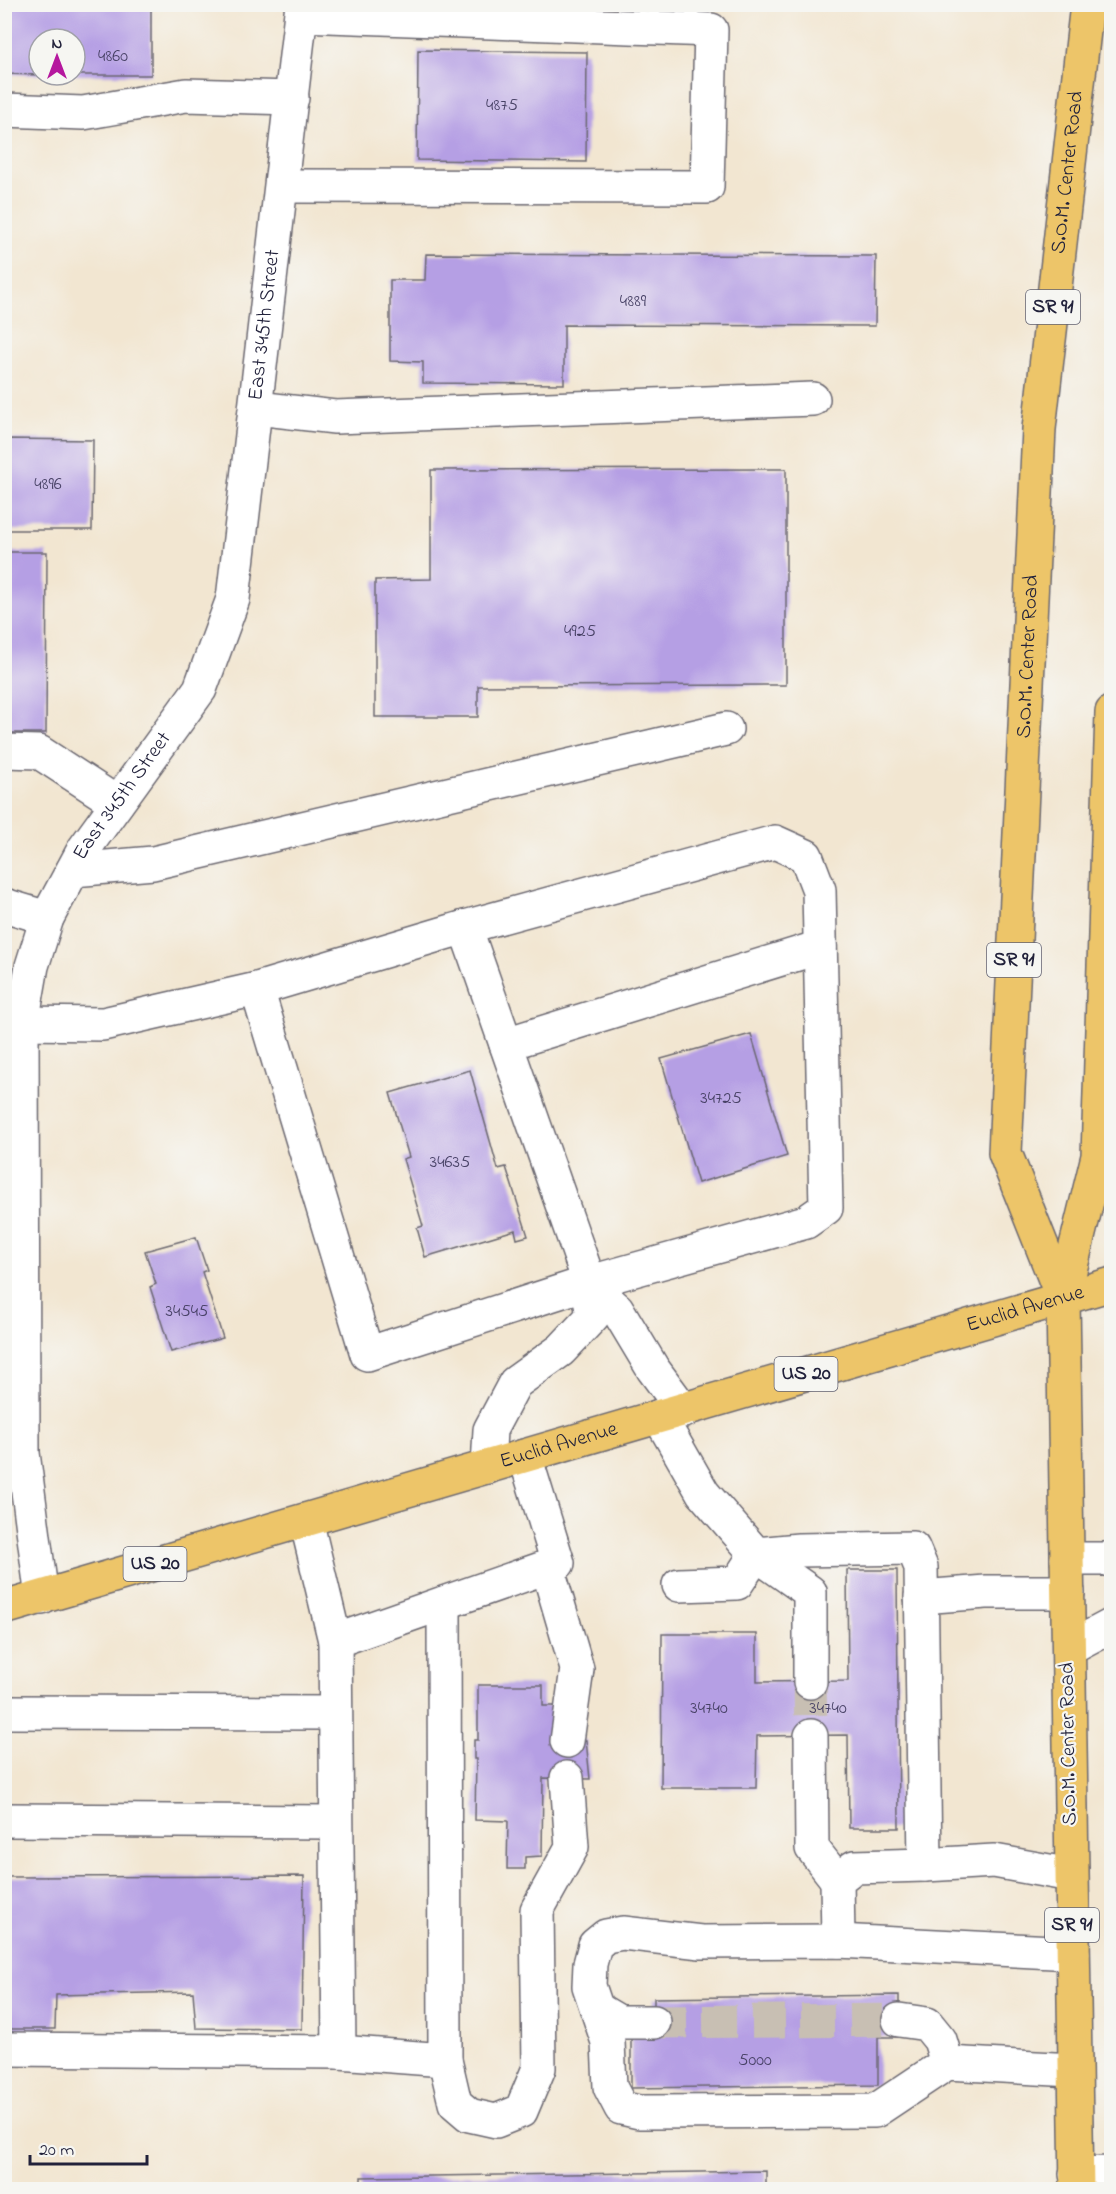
<svg xmlns="http://www.w3.org/2000/svg" width="1116" height="2194" font-family="'Indie Flower',sans-serif">
<rect width="100%" height="100%" fill="#f6f6f2"/>
<filter id="ink" filterUnits="userSpaceOnUse"><feTurbulence type="fractalNoise" baseFrequency=".0167" numOctaves="2"/><feDisplacementMap in="SourceGraphic" scale="12" xChannelSelector="R" yChannelSelector="G"/><feConvolveMatrix kernelMatrix="1 2 1 2 8 2 1 2 1" color-interpolation-filters="sRGB"/></filter>
<filter id="wash" filterUnits="userSpaceOnUse"><feTurbulence type="fractalNoise" baseFrequency=".008" numOctaves="4" result="noise"/><feDisplacementMap in="SourceGraphic" scale="24" xChannelSelector="R" yChannelSelector="G"/><feGaussianBlur stdDeviation="1.35" result="paint"/><feColorMatrix in="noise" values="0 0 0 0 0 0 0 0 0 0 0 0 0 0 0 0 0 1.4 0 .05"/><feComposite in="paint" operator="in"/></filter>
<g filter="url(#wash)">
<rect width="100%" height="100%" fill="#f2e6d1"/>
<g id="blocks">
<path fill="#b59fe4" d="M4,4H151V75H75V39H39V75L4,74Z
M418,50L587,52L586,162L417,160Z
M426,254L876,256L875,326L564,325V384L423,383V362L390,361V280H425Z
M4,439L93,440L92,530H4Z
M786,469V685L478,686V717H375V580L431,579V470Z
M4,552H47L46,733H4Z
M751,1034L787,1156L698,1183L661,1059Z
M470,1070L498,1169L506,1167L528,1236L517,1239L515,1230L425,1257L417,1228L423,1226L403,1159L409,1157L390,1093Z
M196,1237L207,1270L202,1272L223,1338L171,1352L150,1287L156,1284L145,1251Z
M847,1570H897L899,1828H849L848,1735L757,1736L756,1788H661L662,1634H757V1682L848,1681Z
M478,1685H543V1706H556L557,1741L586,1740L590,1779L543,1778L542,1856L525,1857V1869H507L508,1821L475,1820L476,1759H474V1740H478Z
M304,1876L302,2029L196,2028L193,1992L56,1995L55,2029H4V1877Z
M899,1995V2037H878V2085L631,2088V2033L654,2022V1998Z
M766,2171V2190H361V2177Z"/>
</g>
</g>
<g filter="url(#ink)">
<use href="#blocks" fill-opacity="0" stroke="#6b6770" stroke-width="1.5"/>
<g fill="none" stroke-linecap="round" stroke-linejoin="round">
<path stroke="#c8bfb3" stroke-width="33" stroke-dasharray="33 16" stroke-linecap="butt" d="M810,1682L811,1736
M654,2022L899,2020"/>
<defs>
<g id="minor">
<path d="M4,110L83,113L186,95L292,98"/>
<path d="M282,186L707,187L711,30L301,15"/>
<path d="M257,408L335,417L813,399"/>
<path d="M4,751L39,752L117,803"/>
<path d="M73,870L153,863L726,729"/>
<path d="M4,905L47,918"/>
<path d="M257,989L367,1354L587,1283L806,1222L826,1208L819,890L806,856L775,842L465,927"/>
<path d="M22,1023L103,1024L257,989L465,927L585,1270L593,1316L561,1350L515,1383L490,1430L488,1467"/>
<path d="M506,1044L820,947"/>
<path d="M587,1283L617,1309L653,1369L684,1411"/>
<path d="M659,1416L703,1493L756,1554L799,1550L913,1548L921,1567L925,1865L994,1861L1071,1875"/>
<path d="M1067,1559H1112"/>
<path d="M547,1566L577,1669L567,1741"/>
<path d="M679,1585L737,1583L756,1554L810,1592V1682"/>
<path d="M921,1597L986,1592H1068"/>
<path id="s1" d="M42,1598L23,1453L22,1023L32,966L47,918L84,849L200,689L233,599L302,4"/>
<path d="M335,1641L558,1563L525,1456"/>
<path d="M1069,1648L1112,1625"/>
<path d="M4,1712L335,1713"/>
<path d="M811,1736L812,1848L837,1880"/>
<path d="M4,1820L336,1822"/>
<path d="M838,1941L837,1880L854,1867L925,1865"/>
<path d="M1073,1953L838,1941L701,1942L623,1933L606,1936L595,1945L590,1964L589,1986L608,2042L610,2087L621,2108L639,2112L875,2111L947,2063L1073,2070"/>
<path d="M597,2009L619,2022H654"/>
<path d="M899,2020L927,2024L940,2040L947,2063"/>
<path d="M4,2049L339,2052L335,1641L306,1520"/>
<path d="M339,2052L445,2060L444,1603"/>
<path d="M445,2060L455,2103L469,2115L496,2121L521,2111L539,2068L537,1910L572,1847L567,1778"/>
<path d="M1076,2174L1112,2173"/>
</g>
<g id="major">
<path id="s2" d="M1063,1299L1005,1153L1039,429L1087,4"/>
<path id="s3" d="M4,1608L1112,1284"/>
<path d="M1077,2190L1063,1299L1098,1156L1112,712"/>
</g>
</defs>
<use href="#minor" stroke="#6b6770" stroke-width="36"/>
<use href="#major" stroke="#6b6770" stroke-width="36"/>
<use href="#minor" stroke="#fff" stroke-width="33"/>
<use href="#major" stroke="#edc569" stroke-width="33"/>
</g>
</g>
<g text-anchor="middle" dominant-baseline="central" stroke-width="4.5" stroke-linejoin="round" paint-order="stroke">
<g font-size="18" fill="#474165">
<text x="113" y="57">4860</text>
<text x="502" y="106">4875</text>
<text x="633" y="302">4889</text>
<text x="48" y="485">4896</text>
<text x="580" y="632">4925</text>
<text x="721" y="1099">34725</text>
<text x="450" y="1163">34635</text>
<text x="187" y="1312">34545</text>
<text x="709" y="1709">34740</text>
<text x="828" y="1709">34740</text>
<text x="755" y="2061">5000</text>
</g>
<g fill="#f6f6f2" stroke="#626272" stroke-width="1.5">
<rect x="1026" y="290" width="54" height="34" rx="4.5"/>
<rect x="987" y="943" width="54" height="34" rx="4.5"/>
<rect x="774.5" y="1357" width="63" height="34" rx="4.5"/>
<rect x="123.5" y="1547" width="63" height="34" rx="4.5"/>
<rect x="1045" y="1908" width="54" height="34" rx="4.5"/>
</g>
<g font-size="20" font-weight="bold" fill="#22223b">
<text x="1053" y="307">SR 91</text>
<text x="1014" y="960">SR 91</text>
<text x="806" y="1374">US 20</text>
<text x="155" y="1564">US 20</text>
<text x="1072" y="1925">SR 91</text>
</g>
<g font-size="21" fill="#22223b" stroke="#f6f6f2">
<text stroke="none"><textPath href="#s2" startOffset="1140">S.O.M. Center Road</textPath></text>
<text stroke="none"><textPath href="#s1" startOffset="1332">East 345th Street</textPath></text>
<text stroke="none"><textPath href="#s2" startOffset="654">S.O.M. Center Road</textPath></text>
<text stroke="none"><textPath href="#s1" startOffset="828">East 345th Street</textPath></text>
<text stroke="none"><textPath href="#s3" startOffset="1064">Euclid Avenue</textPath></text>
<text stroke="none"><textPath href="#s3" startOffset="578">Euclid Avenue</textPath></text>
<text transform="translate(1069 1744) rotate(-91)">S.O.M. Center Road</text>
</g>
</g>
<rect width="1116" height="2194" fill="none" stroke="#f6f6f2" stroke-width="24"/>
<g transform="translate(57 57)"><circle r="28" fill="#f6f6f2" stroke="#a1a1a9" stroke-width="1.5"/>
<path d="M0-4.5L10 22L0 15L-10 22Z" fill="#b5179e"/>
<text y="-9" font-size="16" font-weight="bold" text-anchor="middle" fill="#22223b">N</text>
</g>
<path d="M30 2155v9h117v-9" fill="none" stroke="#22223b" stroke-width="3"/>
<text x="39" y="2155" font-size="18" fill="#22223b" stroke="#f6f6f2" stroke-width="4.5" paint-order="stroke">20 m</text>
</svg>
